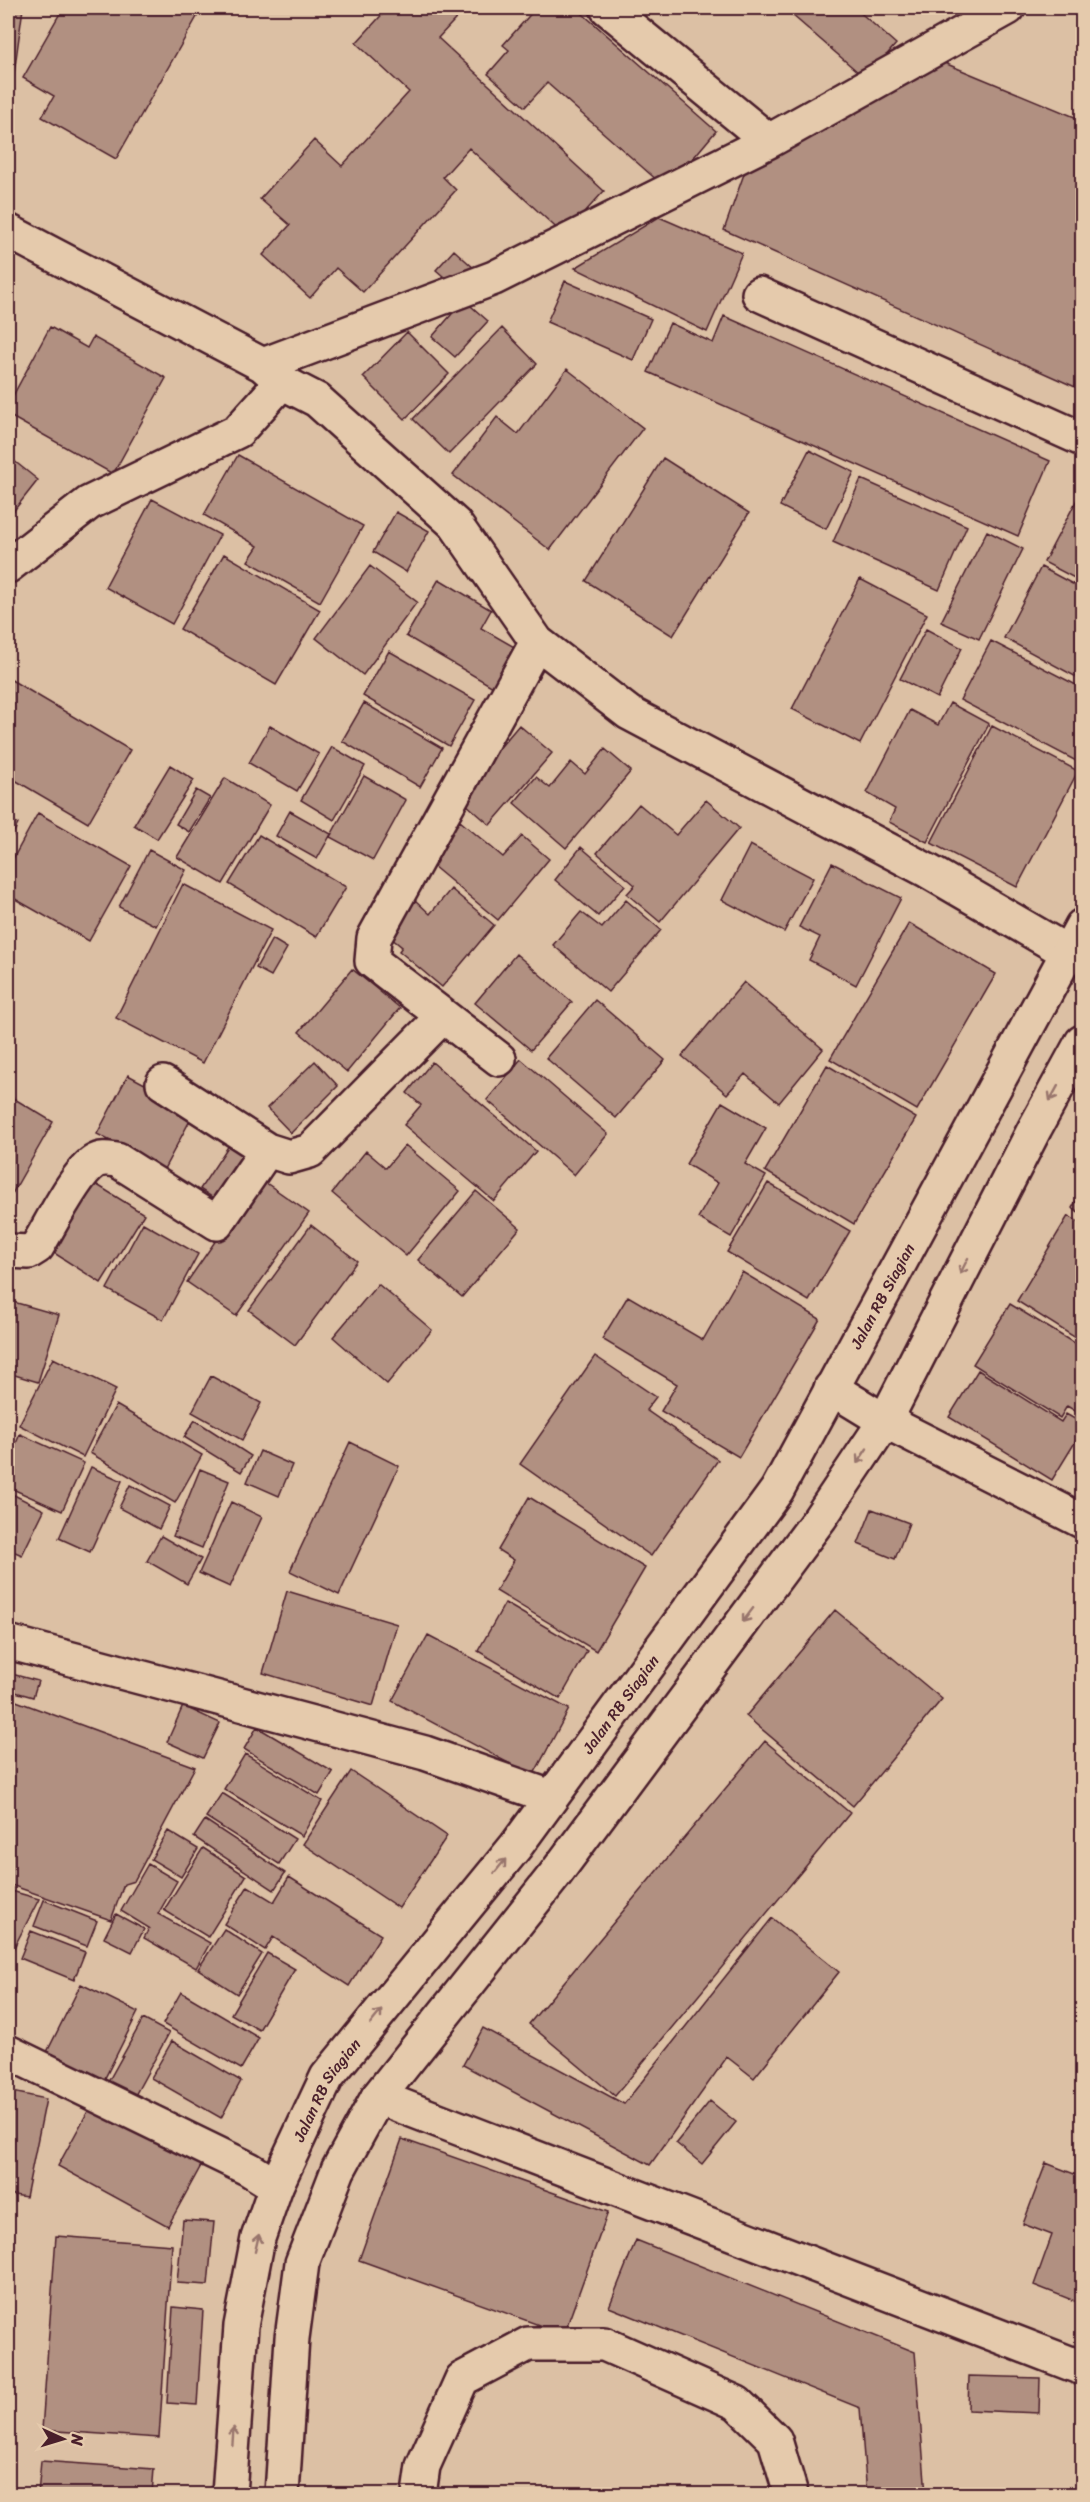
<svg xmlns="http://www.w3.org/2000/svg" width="1090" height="2502" font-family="Sriracha,sans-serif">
<rect width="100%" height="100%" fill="#dcc0a4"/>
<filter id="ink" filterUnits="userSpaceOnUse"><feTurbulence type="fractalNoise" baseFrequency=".0167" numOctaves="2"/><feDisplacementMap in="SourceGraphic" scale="12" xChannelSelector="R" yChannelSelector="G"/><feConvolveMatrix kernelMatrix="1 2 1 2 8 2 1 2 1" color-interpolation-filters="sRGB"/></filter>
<g filter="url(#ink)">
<path fill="#b19081" stroke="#4a1f2b" stroke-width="1.5" d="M8,8H23L8,117Z
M63,8H202L116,159L42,117L54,96L23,78Z
M388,8H466L438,38L604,191L564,235L469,148L443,177L456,190L363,292L336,268L310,298L263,255L290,225L260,199L314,140L342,166L409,92L356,43Z
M536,8H576L716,131L667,189L547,83L525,107L488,74L509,50L503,45Z
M784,8H855L896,44L866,79Z
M930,57L1082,120V390L724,230L749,160Z
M659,217L742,253L707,332L575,268Z
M454,250L475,269L458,289L436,270Z
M565,281L651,319L633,360L547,322Z
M464,300L488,321L455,357L432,337Z
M724,316L1050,461L1018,536L648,372L670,323L713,343Z
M50,327L87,348L93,337L166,378L113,474L8,415V405Z
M502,328L537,364L449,454L413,419Z
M407,332L449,374L405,419L363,377Z
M567,369L643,428L550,550L453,475L497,417L518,434Z
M809,450L854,472L826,529L780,506Z
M238,455L363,526L320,602L248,561L258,546L204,515Z
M8,456L38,480L8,518Z
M663,458L749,513L673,636L586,581Z
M861,479L967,526L939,590L833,542Z
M1082,490V582L1044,562Z
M152,499L220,535L172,624L105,587Z
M396,512L429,531L406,572L373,552Z
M987,531L1023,549L979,639L941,622Z
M224,554L320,610L276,685L180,629Z
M370,566L417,602L363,675L316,638Z
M1041,567L1082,589V680L1004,638Z
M439,579L491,610L481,628L516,648L493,687L406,636Z
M860,579L927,614L860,744L792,709Z
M926,629L962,648L937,698L900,679Z
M991,641L1082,688L1080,763L960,700Z
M389,651L475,700L449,746L363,696Z
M8,678L130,750L88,823L8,776Z
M364,703L442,748L420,787L342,741Z
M950,703L989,724L927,842L889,822L895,809L867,793L910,710L938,725Z
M519,725L552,753L490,825L458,797Z
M270,726L319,754L297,791L249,763Z
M992,726L1078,771L1017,887L931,843Z
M332,747L365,766L334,820L301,800Z
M605,749L631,771L566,848L514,803L536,777L550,788L571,762L585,774Z
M170,765L194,780L157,839L134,825Z
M364,776L406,800L373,860L330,837Z
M225,778L270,805L223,884L177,857Z
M196,790L210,798L189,832L176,824Z
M706,800L739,828L660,922L627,894L635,885L597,853L639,804L676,835Z
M290,811L331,834L317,859L276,836Z
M38,813L131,866L89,941L8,895V868Z
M8,818L18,824L8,844Z
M460,821L503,857L522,836L549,859L498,920L427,861Z
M259,835L346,887L316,937L229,884Z
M750,845L813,878L784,932L722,900Z
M581,847L625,885L598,916L555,880Z
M149,850L186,870L156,926L119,907Z
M832,863L901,898L856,985L809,960L820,937L799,927Z
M183,884L271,930L203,1063L116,1018Z
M451,889L494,925L442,987L399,951L402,947L386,934L415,900L430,914Z
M626,900L661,930L608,992L553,945L581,912L602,928Z
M909,923L996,974L917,1110L830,1059Z
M272,939L287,948L271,976L256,968Z
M516,954L572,1002L531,1050L475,1003Z
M352,969L400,1008L347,1072L299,1032Z
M744,982L823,1049L779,1103L745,1074L727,1094L682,1056Z
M595,1000L665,1060L616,1118L546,1058Z
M521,1059L608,1134L574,1175L487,1100Z
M315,1061L338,1086L291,1133L267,1108Z
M432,1062L536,1151L494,1201L404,1125L421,1105L407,1093Z
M827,1065L916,1118L854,1224L765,1171Z
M128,1075L195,1111L164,1169L97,1134Z
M8,1095L53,1122L8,1201Z
M722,1102L766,1128L745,1164L766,1176L731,1237L698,1218L718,1183L686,1164Z
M231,1142L258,1159L227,1207L200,1189Z
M405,1145L460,1191L406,1256L332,1193L366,1151L386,1168Z
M259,1178L309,1213L236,1316L187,1282Z
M94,1183L144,1214L101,1283L51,1251Z
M768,1183L850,1231L809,1301L727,1252Z
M476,1191L520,1228L462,1297L418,1260Z
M1082,1191V1214L1072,1208Z
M1068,1216L1082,1224V1342L1017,1301Z
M143,1223L198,1254L163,1320L107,1289Z
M311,1225L357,1261L295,1345L249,1310Z
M742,1272L820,1319L739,1457L661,1411L677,1384L602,1339L628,1296L703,1340Z
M378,1284L432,1330L387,1384L333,1337Z
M10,1301L59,1315L38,1382L8,1373V1309Z
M1010,1304L1082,1348V1415L1067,1406L1060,1418L973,1364Z
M595,1356L656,1397L646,1410L718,1460L651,1556L520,1464Z
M53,1358L116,1389L83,1457L19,1425Z
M978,1370L1061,1422L1066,1414L1082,1423V1431L1052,1480L949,1417Z
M211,1376L261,1403L242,1440L192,1412Z
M116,1405L202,1455L175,1503L90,1453Z
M195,1420L251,1456L241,1472L184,1437Z
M20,1434L84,1463L62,1511L8,1487V1462Z
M350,1442L399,1466L339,1595L290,1571Z
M260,1451L292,1465L279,1496L247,1482Z
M91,1467L122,1481L90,1552L59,1538Z
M200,1469L229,1481L202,1548L173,1536Z
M130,1485L170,1506L159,1529L119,1508Z
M8,1492L44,1510L22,1555L8,1549Z
M529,1497L645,1568L596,1651L496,1591L514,1560L498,1550Z
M231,1502L262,1517L230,1587L199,1573Z
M872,1509L909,1523L895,1559L858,1544Z
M161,1536L201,1559L187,1584L147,1561Z
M287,1591L397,1624L373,1706L263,1673Z
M505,1603L587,1651L560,1699L478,1651Z
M835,1610L942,1699L853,1806L746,1716Z
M428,1635L569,1709L533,1776L392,1701Z
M8,1673L38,1681L33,1697L8,1690Z
M8,1698L195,1767L134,1881L124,1884L111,1920L8,1884Z
M183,1706L220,1723L203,1758L167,1742Z
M257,1727L333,1772L319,1795L244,1749Z
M765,1741L850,1813L615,2096L529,2024Z
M245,1754L322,1801L302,1836L224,1789Z
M351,1771L447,1836L399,1908L303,1844Z
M222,1793L295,1839L279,1864L206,1817Z
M205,1820L285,1873L274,1890L194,1837Z
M168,1831L198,1849L181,1877L151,1859Z
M203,1848L246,1876L208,1937L164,1910Z
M148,1864L177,1881L158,1914L210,1943L196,1968L144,1938L149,1928L121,1911Z
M289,1877L381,1935L349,1986L273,1937L265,1950L224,1924L248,1886L274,1902Z
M8,1890L39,1899L8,1959Z
M44,1900L97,1921L87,1946L34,1926Z
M116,1914L144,1929L132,1952L104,1938Z
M772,1918L839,1972L754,2078L727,2057L650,2165L463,2065L483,2028L624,2104Z
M224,1929L262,1954L237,1994L198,1969Z
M31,1931L85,1952L74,1980L20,1958Z
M267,1953L295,1969L259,2030L231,2014Z
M81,1984L138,2012L102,2084L45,2056Z
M181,1992L259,2038L241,2069L163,2024Z
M143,2019L169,2033L133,2099L107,2084Z
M172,2041L241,2081L221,2118L151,2078Z
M8,2091L46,2099L26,2197L8,2194Z
M710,2101L736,2122L702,2164L676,2143Z
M93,2102L203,2162L168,2226L58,2166Z
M402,2139L608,2212L564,2334L359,2260Z
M1046,2163L1082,2177V2304L1034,2285L1052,2235L1023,2224Z
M183,2220L214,2222L208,2285L177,2283Z
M56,2236L172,2245L159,2438L42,2430Z
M636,2240L915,2352L926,2494H867L860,2408L609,2307Z
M173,2307L203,2310L197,2405L167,2403Z
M969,2376L1040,2378L1039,2413L968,2410Z
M41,2461L154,2469L152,2494H38Z"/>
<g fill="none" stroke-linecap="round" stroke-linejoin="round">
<defs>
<path id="minor" d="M607,8L769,141
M8,231L263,365L282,382L317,400L455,524L537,642L629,713L928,871L1069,953
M759,294L1082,439
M263,365L494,278L769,141L1008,8
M8,566L89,503L238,431L282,382
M499,1059L372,961L374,938L537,642
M163,1083L267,1150L289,1157L310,1151L443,1016
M8,1251L29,1252L37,1247C50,1226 75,1174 94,1162C102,1157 109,1159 117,1160L217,1223L267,1150
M831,1388L885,1421L1082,1521
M8,1642L425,1753L551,1797
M8,2052L249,2169L276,2186
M378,2097L1082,2368
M419,2494L423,2466L462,2379L528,2344H604L737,2403L775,2440L791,2494"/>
<g id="highway">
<path id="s1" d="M229,2494L241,2326L258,2238L276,2186L327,2077L516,1846L777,1490L1082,926"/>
<path d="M282,2494L292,2338L302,2263L338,2170L378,2097L554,1876L820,1518L885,1421L1035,1128L1082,1042"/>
</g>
</defs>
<use href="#minor" stroke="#4a1f2b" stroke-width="38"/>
<use href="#highway" stroke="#4a1f2b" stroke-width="38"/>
<use href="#minor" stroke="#e5caac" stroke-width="33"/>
<use href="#highway" stroke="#e5caac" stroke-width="33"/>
</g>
<defs><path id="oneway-shaft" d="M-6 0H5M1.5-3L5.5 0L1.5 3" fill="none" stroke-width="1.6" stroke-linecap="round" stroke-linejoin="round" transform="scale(1.5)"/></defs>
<g stroke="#98746c">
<use href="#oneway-shaft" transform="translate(1054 1093) rotate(119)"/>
<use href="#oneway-shaft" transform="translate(964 1266) rotate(117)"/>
<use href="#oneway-shaft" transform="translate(862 1456) rotate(124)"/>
<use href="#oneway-shaft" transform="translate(748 1615) rotate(127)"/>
<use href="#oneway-shaft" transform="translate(500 1866) rotate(-51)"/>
<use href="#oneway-shaft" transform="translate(376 2017) rotate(-51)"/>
<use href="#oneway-shaft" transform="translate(257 2243) rotate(-77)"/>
<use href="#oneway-shaft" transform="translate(233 2436) rotate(-86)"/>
</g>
</g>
<g text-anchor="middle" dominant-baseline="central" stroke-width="4.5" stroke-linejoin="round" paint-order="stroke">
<g font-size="16" fill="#4a1f2b" stroke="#e5caac">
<text stroke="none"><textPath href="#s1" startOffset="1394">Jalan RB Siagian</textPath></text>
<text stroke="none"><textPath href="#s1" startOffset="908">Jalan RB Siagian</textPath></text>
<text stroke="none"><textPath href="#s1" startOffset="422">Jalan RB Siagian</textPath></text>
</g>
</g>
<rect width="1090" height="2502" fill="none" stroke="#e5caac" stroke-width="30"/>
<rect x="15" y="15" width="1060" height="2472" fill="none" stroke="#4a1f2b" stroke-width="2" filter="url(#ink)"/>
<g transform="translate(63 2439) rotate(94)" stroke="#e5caac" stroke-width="4.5" paint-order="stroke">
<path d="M0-4.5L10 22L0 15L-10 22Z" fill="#4a1f2b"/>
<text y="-9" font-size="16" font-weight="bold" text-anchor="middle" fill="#4a1f2b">N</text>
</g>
</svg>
